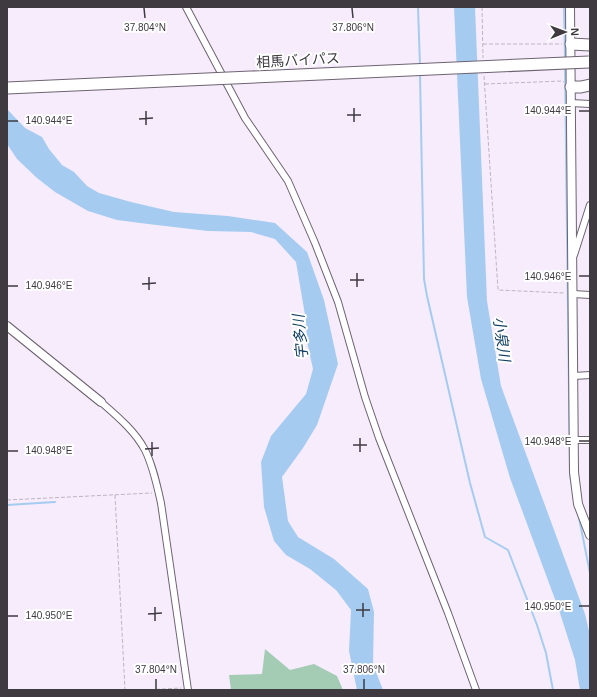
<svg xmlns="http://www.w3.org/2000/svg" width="597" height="697" font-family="Helvetica,'Noto Sans JP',sans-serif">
<rect width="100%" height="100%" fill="#f7ecfc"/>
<path fill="#a4cbb4" d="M265,649L290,670L314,664L337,676L343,690H231L229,675L262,674Z"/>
<path fill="#a5ccf0" d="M454,7H475L487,301L501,386L585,614L590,635V690H580L575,660L559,610L510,478L481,379L467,297Z
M7,109L25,128L42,137L49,149L62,165L74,172L87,186L99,193L131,202L174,212L228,216L275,223L307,252L324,300L338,364L317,425L303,448L282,477L288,521L298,537L334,559L368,589L374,612L373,664L383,690H357L349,651L351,610L336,590L310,569L286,555L274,541L264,507L261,462L271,436L306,394L313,369L307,342L306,321L296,262L275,239L251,232L208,231L148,224L117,220L88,211L55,192L37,178L17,159L7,144Z"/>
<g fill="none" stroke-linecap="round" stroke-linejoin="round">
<path stroke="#a5ccf0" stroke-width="2" d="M418,7L420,66
M564,7L565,60
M565,66L570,475L572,486
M420,74L424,279L427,296L470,483L485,537L508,550L537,625L546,653L553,690
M7,505L55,502
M578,513L590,573"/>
<defs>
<path id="street" d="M186,7L245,118L288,181L315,243L338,302L365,397L379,438L448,613L476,690
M571,103L590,104
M574,255L590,205
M573,294L590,295
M574,376L590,375
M101,402C117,416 135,431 145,450C153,466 157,485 161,503L188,690
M574,440H590"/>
<path id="secondary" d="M570,7L574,472L578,504L590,535
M7,326L101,402"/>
<path id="highway" d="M571,44L590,45
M571,87H581L590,85"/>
</defs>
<use href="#street" stroke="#6d6371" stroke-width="8"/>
<use href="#secondary" stroke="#6d6371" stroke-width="10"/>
<use href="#highway" stroke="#6d6371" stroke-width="13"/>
<path stroke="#bdb5c1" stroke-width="1" stroke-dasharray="4 2" stroke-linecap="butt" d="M482,7L483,58
M483,44H562
M484,76L498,290L564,293
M485,84L562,81L564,82
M115,495L125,690
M7,500L152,493
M144,690L181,688"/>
<use href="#street" stroke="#fff" stroke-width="6"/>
<use href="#secondary" stroke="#fff" stroke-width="8"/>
<use href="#highway" stroke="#fff" stroke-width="11"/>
<defs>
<path id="highway-bridge" d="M7,88L589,62"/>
</defs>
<use href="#highway-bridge" stroke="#6d6371" stroke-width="13" stroke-linecap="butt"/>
<use href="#highway-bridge" stroke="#fff" stroke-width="11"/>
</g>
<path fill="none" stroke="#3e3a40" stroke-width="1.5" d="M144,8L145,18M352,8L353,18M354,108V122M146,111V125M579,111H589M347,115H361M139,119L153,118M8,121H18M357,273V287M579,276H589M149,277V290M350,280H364M142,284L156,283M8,286H18M360,438V452M579,441H589M152,442V456M353,445H367M145,449L159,448M8,451H18M363,603V617M579,606H589M155,607V621M356,610H370M148,614L162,613M8,616H18M156,679V689M364,679V689"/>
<g text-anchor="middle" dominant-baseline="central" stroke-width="4" stroke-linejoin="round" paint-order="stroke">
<g font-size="14" fill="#3e3a40" stroke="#fff">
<text transform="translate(298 60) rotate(-3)">相馬バイパス</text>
</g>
<g font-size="15" font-style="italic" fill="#134062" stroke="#fff">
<text transform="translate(300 337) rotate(-95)">宇多川</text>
<text transform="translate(502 339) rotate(82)">小泉川</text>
</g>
</g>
<g font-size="10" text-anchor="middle" fill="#3e3a40" stroke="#fff" stroke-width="4" stroke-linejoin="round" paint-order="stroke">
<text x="145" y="31">37.804°N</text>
<text x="353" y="31">37.806°N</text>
<text x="548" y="114">140.944°E</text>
<text x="49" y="124">140.944°E</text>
<text x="548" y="280">140.946°E</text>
<text x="49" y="289">140.946°E</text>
<text x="548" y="445">140.948°E</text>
<text x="49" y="454">140.948°E</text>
<text x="548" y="610">140.950°E</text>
<text x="49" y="619">140.950°E</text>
<text x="156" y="673">37.804°N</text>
<text x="364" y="673">37.806°N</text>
</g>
<rect width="597" height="697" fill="none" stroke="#3e3a40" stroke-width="16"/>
<g transform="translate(565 32) rotate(89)" stroke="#ffffff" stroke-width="3" paint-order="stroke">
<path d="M0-3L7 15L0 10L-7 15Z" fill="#3e3a40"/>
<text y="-6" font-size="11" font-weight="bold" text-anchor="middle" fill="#3e3a40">N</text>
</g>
</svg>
